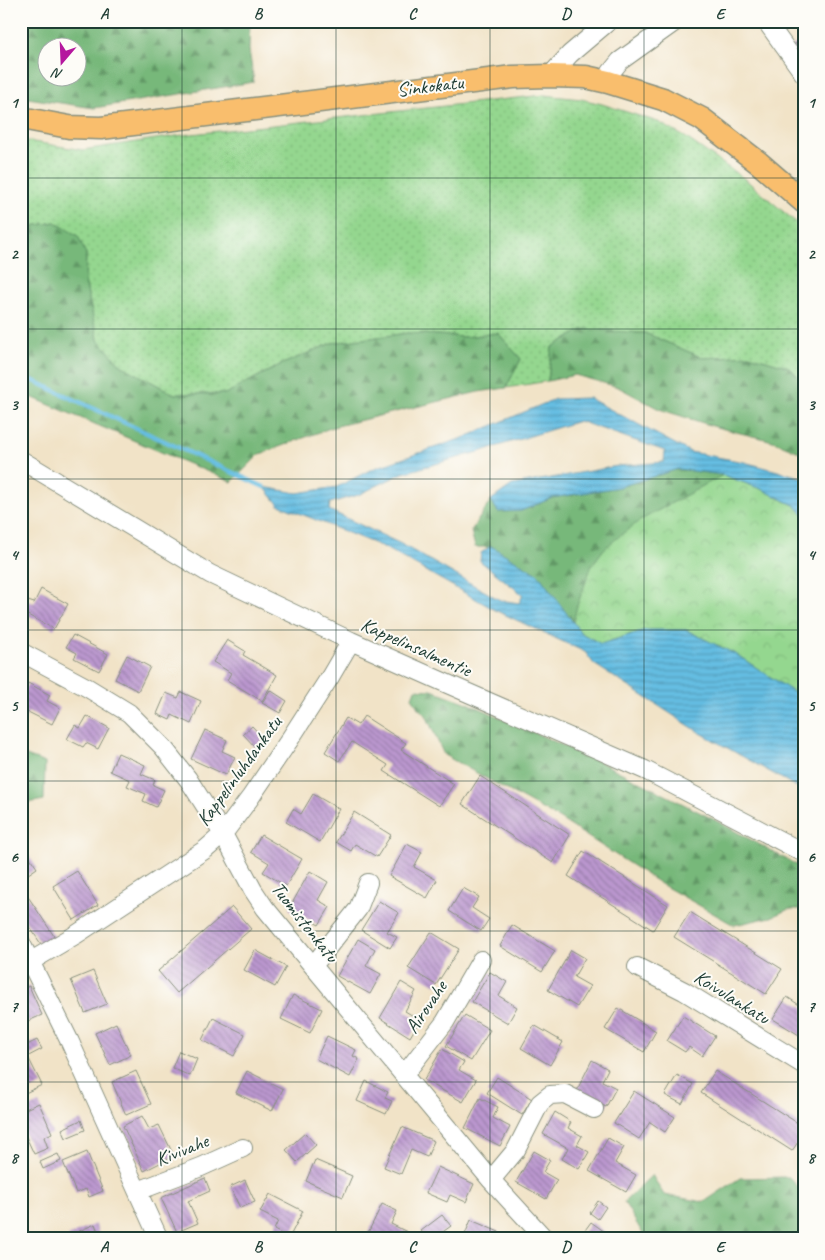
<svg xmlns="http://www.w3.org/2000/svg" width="825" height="1260" font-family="Caveat,sans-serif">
<defs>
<pattern id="grass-dots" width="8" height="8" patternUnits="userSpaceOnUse" patternTransform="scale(1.25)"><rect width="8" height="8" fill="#94d78f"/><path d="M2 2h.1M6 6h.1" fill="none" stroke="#7fb97c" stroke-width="1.8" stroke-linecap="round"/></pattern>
<pattern id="forest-firs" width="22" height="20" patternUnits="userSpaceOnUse" patternTransform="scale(1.25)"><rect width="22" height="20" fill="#77b87a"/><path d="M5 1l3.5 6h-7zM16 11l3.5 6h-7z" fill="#619765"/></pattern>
<pattern id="park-crowns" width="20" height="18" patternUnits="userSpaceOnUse" patternTransform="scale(1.25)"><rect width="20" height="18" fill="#94d78f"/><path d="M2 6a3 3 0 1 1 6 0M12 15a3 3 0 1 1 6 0" fill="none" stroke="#7fb97c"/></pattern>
<pattern id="water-rules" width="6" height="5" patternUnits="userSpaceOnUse" patternTransform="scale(1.25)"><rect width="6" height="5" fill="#65bde2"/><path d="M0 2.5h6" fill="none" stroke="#539bb8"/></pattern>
<pattern id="building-back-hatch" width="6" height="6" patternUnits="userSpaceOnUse" patternTransform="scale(1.25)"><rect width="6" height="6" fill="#bb97cf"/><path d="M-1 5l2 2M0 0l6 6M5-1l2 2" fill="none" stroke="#977ca9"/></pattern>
</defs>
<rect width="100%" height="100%" fill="#fdfcf7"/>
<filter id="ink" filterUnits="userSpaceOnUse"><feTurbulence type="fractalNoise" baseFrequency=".02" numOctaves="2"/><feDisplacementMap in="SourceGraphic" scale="10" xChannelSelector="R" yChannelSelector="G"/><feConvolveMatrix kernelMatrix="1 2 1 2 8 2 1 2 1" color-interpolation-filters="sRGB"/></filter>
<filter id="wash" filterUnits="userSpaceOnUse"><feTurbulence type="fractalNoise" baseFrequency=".0096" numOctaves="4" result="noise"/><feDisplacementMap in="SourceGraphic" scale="20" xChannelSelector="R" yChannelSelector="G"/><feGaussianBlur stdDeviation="1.12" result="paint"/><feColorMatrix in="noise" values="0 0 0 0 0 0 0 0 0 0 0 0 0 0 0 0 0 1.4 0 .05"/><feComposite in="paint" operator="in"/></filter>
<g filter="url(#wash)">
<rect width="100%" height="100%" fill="#f1e3c7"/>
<path fill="url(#grass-dots)" stroke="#5a8a62" d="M544,95L581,99L602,104L658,122L685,137L746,180L804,229V383L789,367L749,355L703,358L645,333L552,347L548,381L506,388L521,359L498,333L465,337L408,333L332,343L280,365L225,394H174L122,366L98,340L85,281L86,254L55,222L21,228V140L83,150L183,135Z"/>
<path fill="url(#forest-firs)" stroke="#4b7a57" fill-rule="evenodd" d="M21,21H250L249,50L254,82L94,108L21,97ZM48,48H78V78H48Z
M55,222L78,236L86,254L85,281L98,340L122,366L174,394H225L280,365L332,343L408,333L465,337L498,333L521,359L506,388L478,392L333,427L260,454L232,482L31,397L21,391V228Z
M583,329L645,333L703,358L749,355L789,367L804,383V454L773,441L716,427L659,409L618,387L575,375L548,381L552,347Z
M678,469L723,475L641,520L604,549L592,565L577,606L573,623L538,574L491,547H475L471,531L491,500L498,512L521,511L552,498L619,487Z
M415,689L432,690L468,703L598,761L713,819L804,869V909H789L771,917L734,925L661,884L560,819L444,755L426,715L418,708L412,697Z
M21,754L45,763L44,800L21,804Z
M652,1175L664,1195L704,1202L740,1178L789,1177L804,1194V1239H646L624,1202Z"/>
<path fill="url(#park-crowns)" stroke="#5a8a62" d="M723,475L761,489L796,506L804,516V699L737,655L686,630H645L601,644L581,633L573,623L577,606L592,565L604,549L622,534L641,520Z"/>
<path fill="url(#water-rules)" stroke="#427d8b" d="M589,398L690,452L744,462L804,478V516L796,506L761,489L723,475L678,469L619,487L552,498L521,511L498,512L491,500L512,485L618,466L664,462L665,451L579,421L482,451L403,473L358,495L330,503L329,510L401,544L500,600L519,603L523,595L480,561L481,553L491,546L538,574L581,633L601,644L645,630H686L737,655L804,699V791L699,732L594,664L585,652L497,611L383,547L279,505L264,487L297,493L337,487L372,469L463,438L555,399Z"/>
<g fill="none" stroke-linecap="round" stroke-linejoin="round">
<path stroke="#65bde2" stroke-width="4.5" d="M21,375L264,487"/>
</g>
<g id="blocks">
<path fill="url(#building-back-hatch)" d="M770,21H799L780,35Z
M804,38V66L791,47Z
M41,589L68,604L54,629L22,612L28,601L34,603Z
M73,635L108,654L99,671L74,658L77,653L66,647Z
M227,640L245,651L243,655L277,675L262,701L227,680L231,673L213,662Z
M127,655L150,667L138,691L115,679Z
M28,683L50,695L47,701L60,708L52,724L28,712L21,725V696Z
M270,690L287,701L280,713L262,703Z
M181,692L201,701L191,724L172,715L170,720L157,714L166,693L178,698Z
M87,716L109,728L98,749L86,743L83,747L67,739L75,725L80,728Z
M364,716L406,743L401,750L454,784L439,806L384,771L388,765L352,742L339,761L325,752L346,718L358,725Z
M252,726L264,739L255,747L243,734Z
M205,730L227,740L222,751L235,757L226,775L191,759Z
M118,753L145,765L141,774L155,780L153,785L164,790L156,807L143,801L146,794L127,786L130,780L110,771Z
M480,776L570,835L553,863L462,804Z
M313,794L339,809L320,842L286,822L293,809L301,814Z
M354,812L391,835L377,857L355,844L351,851L336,842Z
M261,835L302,859L286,886L263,872L269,863L251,852Z
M21,844L37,868L21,879Z
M407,844L422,852L414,867L437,880L427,898L389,876Z
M583,851L668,905L653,930L568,876Z
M77,871L98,905L74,920L53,886Z
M310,871L328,882L318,900L330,907L319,925L289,909Z
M463,888L479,897L472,908L489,919L481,931L449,911Z
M27,895L56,939L43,947L21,914V898Z
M379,901L399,913L387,932L397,937L390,948L361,930Z
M232,907L251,929L177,993L158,971Z
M690,912L782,969L766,994L674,937Z
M512,925L555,951L542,972L500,946Z
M431,932L459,949L436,985L408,968Z
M358,939L375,949L366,966L381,974L370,994L337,976Z
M255,950L286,967L275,987L244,970Z
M571,950L585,958L574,977L590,986L577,1007L548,990Z
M93,971L107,1004L85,1013L71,980Z
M490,972L507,982L499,996L517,1007L508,1023L472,1002Z
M401,982L416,991L405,1011L420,1020L410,1037L380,1018Z
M29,986L42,1015L21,1024V990Z
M293,995L322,1009L310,1033L281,1019Z
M787,997L804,1008V1038L773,1019Z
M618,1008L656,1031L644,1052L605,1029Z
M465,1015L490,1030L471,1061L446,1046Z
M683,1016L715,1036L702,1056L689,1047L685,1052L667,1041Z
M213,1018L245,1034L234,1056L202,1040Z
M116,1023L131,1055L110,1065L95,1033Z
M534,1025L563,1042L550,1065L521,1048Z
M327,1036L356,1050L353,1056L359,1059L350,1077L316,1059Z
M37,1040L42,1049L21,1060V1048Z
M442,1049L464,1062L459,1070L476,1080L463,1102L424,1080Z
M179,1051L197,1059L190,1076L172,1068Z
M29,1059L42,1085L21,1095V1063Z
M592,1060L608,1069L602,1081L616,1088L606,1107L576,1092Z
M136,1071L151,1104L126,1115L112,1082Z
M247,1071L283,1089L272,1111L236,1093Z
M715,1071L804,1127V1133L792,1151L701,1093Z
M677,1075L693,1084L682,1104L665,1095Z
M497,1077L532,1099L522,1115L487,1093Z
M366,1081L388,1092L385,1098L392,1101L386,1114L357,1101Z
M634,1091L675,1117L665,1132L650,1122L639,1139L614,1123Z
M480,1098L498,1107L493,1118L510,1127L500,1146L465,1128Z
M39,1103L52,1133L44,1137L48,1148L34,1154L21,1126V1111Z
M555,1112L571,1122L568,1128L582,1136L577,1145L589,1152L579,1169L562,1159L568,1148L543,1134Z
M142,1116L149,1129L159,1125L174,1156L144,1171L123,1126Z
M81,1120L85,1130L66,1138L62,1129Z
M402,1127L434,1141L427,1157L411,1150L401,1174L384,1167Z
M305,1133L316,1145L297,1162L286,1150Z
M608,1138L624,1147L615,1163L636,1175L626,1192L589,1171Z
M534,1151L550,1160L543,1172L557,1180L546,1199L516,1182Z
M87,1152L103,1191L89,1197L86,1189L76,1193L63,1162Z
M58,1154L61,1161L43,1169L40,1162Z
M315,1160L352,1176L343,1197L306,1181Z
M438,1167L474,1184L466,1202L450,1195L447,1202L426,1193Z
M205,1178L210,1191L188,1201L198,1223L177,1232L161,1198Z
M245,1180L255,1202L240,1208L230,1187Z
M270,1194L303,1211L289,1238L274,1230L278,1221L260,1212Z
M598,1201L606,1207L598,1219L590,1213Z
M382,1204L397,1211L391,1224L409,1233L406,1239H365Z
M442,1215L451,1226L433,1239H427L421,1231Z
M471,1220L499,1232L496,1239H463Z
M591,1222L605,1232L601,1238L603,1239H582L580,1237Z
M95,1224L101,1239H69L68,1236Z"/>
</g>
</g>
<g filter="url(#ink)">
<use href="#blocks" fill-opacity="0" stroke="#88907e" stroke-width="1"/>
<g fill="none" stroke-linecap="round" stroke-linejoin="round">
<defs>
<path id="minor" d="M766,21L804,74
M550,76L570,54L609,21
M608,82L611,72L620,61L676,21
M21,460L210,574L351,641L450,685L645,770L804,853
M21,652L88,688L129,713L163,747L188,779L223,834L253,890L265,908L313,966L491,1180L545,1239
M21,943L70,1042L159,1239
M313,966L358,909L368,883
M21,967L77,934L206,849L223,834L250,798L288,742L330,677L351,641
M637,967L684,991L804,1065
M404,1075L445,1022L481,960
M491,1180L516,1150L540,1103L550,1095L565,1094L594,1109
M138,1191L201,1167L243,1148"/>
<path id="major" d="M21,118L69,127L101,128L513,77L550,76L586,77L608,82L663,99L702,119L759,163L804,202"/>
</defs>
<use href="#minor" stroke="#88907e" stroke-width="20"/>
<use href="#major" stroke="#88907e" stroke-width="25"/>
<use href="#minor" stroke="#fff" stroke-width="18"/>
<use href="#major" stroke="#f9be6d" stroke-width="22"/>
</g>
</g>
<path fill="none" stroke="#1f3d34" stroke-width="1" stroke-opacity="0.55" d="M182,21V1239M336,21V1239M490,21V1239M644,21V1239M21,178H804M21,329H804M21,479H804M21,630H804M21,781H804M21,931H804M21,1082H804"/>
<g text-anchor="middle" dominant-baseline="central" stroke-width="4" stroke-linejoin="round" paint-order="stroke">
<g font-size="20" fill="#1f3d34" stroke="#fdfcf7">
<text transform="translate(430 86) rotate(-7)">Sinkokatu</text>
<text transform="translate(416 647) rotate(24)">Kappelinsalmentie</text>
<text transform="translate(239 771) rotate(-54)">Kappelinluhdankatu</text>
<text transform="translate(305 922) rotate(52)">Tuomistonkatu</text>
<text transform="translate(732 997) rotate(32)">Koivulankatu</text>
<text transform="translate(426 1007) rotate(-56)">Airovahe</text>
<text transform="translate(182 1150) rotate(-22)">Kivivahe</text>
</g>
</g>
<rect width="825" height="1260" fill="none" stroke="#fdfcf7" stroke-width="55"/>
<g transform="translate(62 62) rotate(199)"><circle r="24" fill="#fdfcf7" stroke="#a4b0a9"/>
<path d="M0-4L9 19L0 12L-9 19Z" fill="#b5179e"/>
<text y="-8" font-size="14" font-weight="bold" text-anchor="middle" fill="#1f3d34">N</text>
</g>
<rect x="28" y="28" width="770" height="1204" fill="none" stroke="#1f3d34" stroke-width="2"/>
<g font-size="16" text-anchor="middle" font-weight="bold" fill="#1f3d34">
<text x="104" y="19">A</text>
<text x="258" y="19">B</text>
<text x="412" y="19">C</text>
<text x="566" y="19">D</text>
<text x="720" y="19">E</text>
<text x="14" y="108">1</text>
<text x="811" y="108">1</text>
<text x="14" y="259">2</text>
<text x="811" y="259">2</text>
<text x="14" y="410">3</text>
<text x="811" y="410">3</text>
<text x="14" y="560">4</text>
<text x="811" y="560">4</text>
<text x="14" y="711">5</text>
<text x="811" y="711">5</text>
<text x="14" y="862">6</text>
<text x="811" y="862">6</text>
<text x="14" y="1012">7</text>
<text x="811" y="1012">7</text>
<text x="14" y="1163">8</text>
<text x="811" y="1163">8</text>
<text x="104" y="1252">A</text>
<text x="258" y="1252">B</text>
<text x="412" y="1252">C</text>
<text x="566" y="1252">D</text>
<text x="720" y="1252">E</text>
</g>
</svg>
